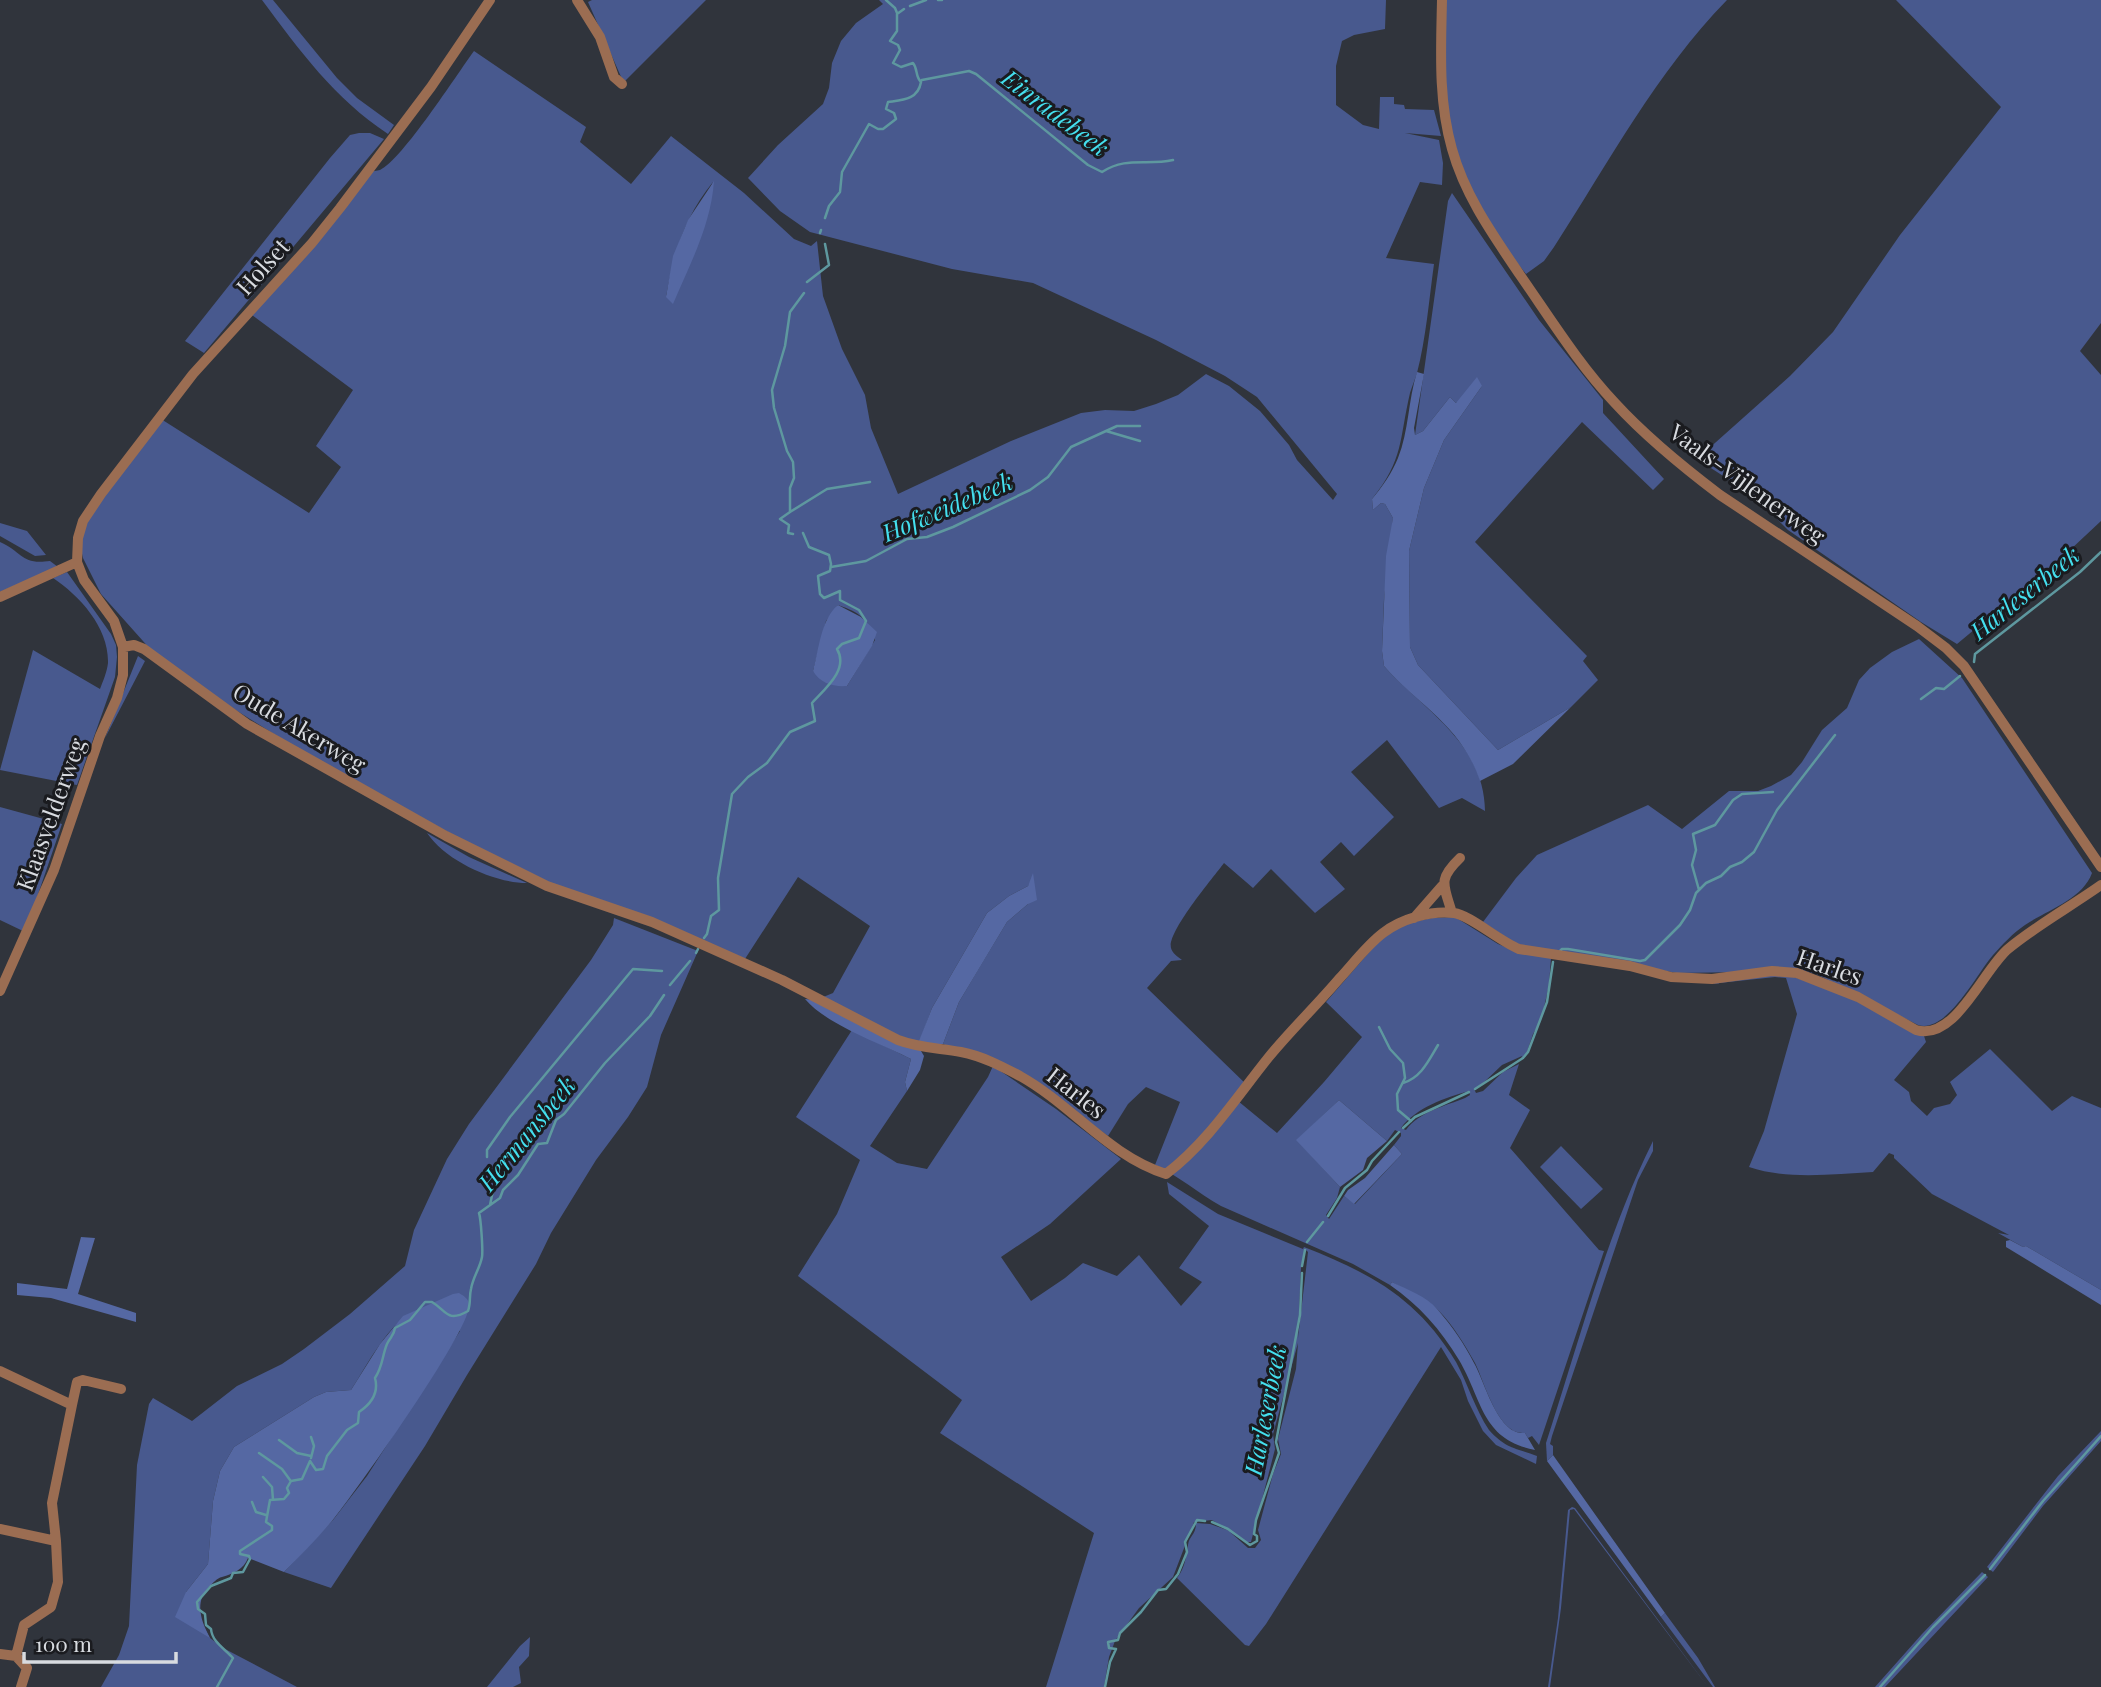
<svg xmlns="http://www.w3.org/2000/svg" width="2101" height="1687" font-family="'Playfair Display',serif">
<rect width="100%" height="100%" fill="#30343c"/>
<path fill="#48598e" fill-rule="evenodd" d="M262,0H273L337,78L357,98L394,125L388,134C334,98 300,51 262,0Z
M592,0H706L625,81L622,79L588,2Z
M879,0H1386L1385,29L1354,35L1342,41L1336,66V105L1363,125L1379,129L1380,97H1394V104L1404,105L1405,109L1434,110L1441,136L1405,133L1439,140L1443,163L1442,185L1420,182L1386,258L1434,264C1429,300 1426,338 1417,373C1415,380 1412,386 1410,393C1399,440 1404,459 1372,499L1373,510L1381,503L1385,504L1393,518L1384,599L1382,651L1384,666C1424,711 1484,742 1485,811L1462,798L1439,808L1387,740L1351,772L1394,817L1354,856L1341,842L1320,862L1345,889L1315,913L1271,869L1253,888L1224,863C1213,878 1167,932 1171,948C1172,953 1178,957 1182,960L1171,961L1147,988L1250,1088L1238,1101L1277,1133L1324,1082L1362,1037L1326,1002L1384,935L1403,924L1432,918L1455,917L1498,944L1513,950L1551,958L1549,985L1541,1021L1533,1034L1527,1052L1521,1059L1522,1056L1502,1065L1480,1086L1474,1089L1476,1093L1483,1091L1503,1072L1519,1064L1509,1095L1530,1110L1510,1148L1599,1250L1604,1251L1539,1445L1532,1436L1528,1438L1525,1433C1498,1436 1485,1383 1475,1363C1465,1345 1453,1325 1438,1310C1426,1298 1406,1291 1392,1282L1390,1285L1353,1264L1221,1206C1198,1193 1179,1176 1155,1165L1180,1102L1146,1087L1128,1104L1108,1136L1051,1094L943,1044L959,1002L981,965L1007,922L1028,904L1032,879L1028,886L1009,896L987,913L932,1008L918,1046L816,1000L833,993L870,926L798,877L743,962L530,877L309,756L202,689L151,650L101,594L83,558L79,540L86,520L161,419L309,513L341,467L316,446L353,390L252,315L369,172C373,171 377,171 380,170C402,160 457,74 474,51L586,127L580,142L631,184L671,136L744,193L794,239L811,246L817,241L823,296L842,349L865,395L871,428L898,494L1011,441L1081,413L1105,410L1134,411L1156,404L1178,395L1206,374L1229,386L1260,411L1289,445L1297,460L1333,500L1337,494L1257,397L1225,376L1156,340L1033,283L952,269L810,232L780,211L748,178L778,145L823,104L829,88L832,63L841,41L856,23L883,4ZM713,182L666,297C674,252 684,218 713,182ZM838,605C860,613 867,617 875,640L847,686L813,671L826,621ZM1469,1091L1470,1095L1465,1098C1445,1106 1419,1112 1406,1130L1401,1128C1415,1108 1447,1097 1469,1091ZM1339,1100L1387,1141L1395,1130L1401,1133V1136L1394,1145L1402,1154L1355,1204L1344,1196L1329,1219L1326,1215L1337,1198L1340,1187L1297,1140Z
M1441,0H1727C1656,73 1609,162 1554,247L1544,261L1526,274C1488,228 1449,157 1440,97C1437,70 1441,29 1441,0Z
M1896,0H2101V323L2080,351L2101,375V521L2070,550L1957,644L1921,622L1788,530L1754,496L1697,459L1790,376L1833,332L1900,235L2001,107Z
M359,133H370L384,139L204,353L185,341L330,158L350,135Z
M1452,193L1539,320L1603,400V413L1664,479L1653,490L1582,422L1475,542L1587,656L1583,661L1598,680L1571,707L1498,750L1418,665L1410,647L1409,551L1424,488L1444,440L1482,386L1456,403L1450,397L1423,431L1415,435L1448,201Z
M0,523L27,531L46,555L35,556L0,536Z
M0,542C24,553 21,565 50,561L58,567L0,592Z
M67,572L111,634L116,645L117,657L115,677L77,785L0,770L33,650L100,689C103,681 107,672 108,663C109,628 80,596 53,578Z
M1919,639L1962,678L2092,873C2082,900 2047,910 2025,925C2013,933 2003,944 1993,955C1977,973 1947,1034 1918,1025L1816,974L1804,971L1677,973L1516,944L1483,922L1516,878L1537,855L1648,805L1682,829L1729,791H1758L1771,786L1791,775L1802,762L1822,730L1847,708L1859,680L1870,668L1892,652Z
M138,656L145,661L105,738Z
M0,807L62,824L33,909L23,931L0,920Z
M427,833L469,857L527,883C494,883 446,861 427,833Z
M614,918L698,951L661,1035L647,1087L628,1117L596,1160L551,1233L536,1264L467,1375L425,1446L331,1588L284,1572L333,1520L367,1476L460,1331L416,1311C388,1322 367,1366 351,1390L326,1392L314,1397L234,1447L220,1471L213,1501L208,1564L186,1592L210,1638L225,1649L297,1687H101L119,1655L129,1626L137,1465L149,1404L153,1398L192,1421L237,1386L282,1364L304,1349L350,1314L405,1266L414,1230L447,1159L469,1124L591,960L613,925Z
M1767,975H1788L1844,994L1924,1036L1926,1042L1894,1080L1909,1092L1911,1101L1927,1116L1934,1108L1950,1104L1957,1095L1950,1082L1990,1049L2052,1111L2072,1096L2101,1108V1290L2026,1246L2023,1247L1998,1233L2009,1235L1932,1194L1894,1158V1155L1889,1153L1873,1172C1833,1174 1787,1180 1749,1167L1764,1131L1797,1014L1786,978L1775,977L1710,984Z
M852,1030L911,1059L905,1082L907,1091L870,1146L897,1163L927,1169L988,1077L993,1066L1056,1109L1121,1159L1050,1224L1001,1257L1031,1301L1065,1278L1083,1263L1117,1276L1139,1255L1181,1306L1202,1282L1179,1268L1209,1226L1169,1194L1167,1182L1218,1214L1303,1249L1304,1247C1372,1274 1417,1298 1456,1362C1468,1384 1475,1409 1489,1430C1506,1449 1516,1448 1537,1456L1536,1464L1496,1445L1483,1431L1468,1401L1461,1380L1441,1347L1266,1624L1249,1646L1245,1645L1177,1578C1185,1568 1186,1557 1188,1545C1189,1536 1196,1535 1196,1523L1210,1524L1230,1531L1212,1520L1194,1522L1173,1577L1139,1608L1115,1641L1109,1657L1104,1687H1046L1094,1533L940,1433L962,1400L798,1276L837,1214L860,1160L796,1117ZM1305,1249L1308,1252L1298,1338L1301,1267ZM1298,1343L1296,1369L1278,1439L1281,1454L1273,1474L1258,1530L1261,1540L1255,1548H1248L1230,1532L1245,1542H1251L1275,1449L1273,1434Z
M1653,1141V1151L1638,1180L1552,1436L1550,1444L1553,1446V1455L1547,1461L1546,1443C1578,1345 1607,1233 1653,1141Z
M1561,1146L1603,1189L1581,1209L1540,1167Z
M2101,1431V1441L2043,1506L1993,1572L1987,1567L2058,1476Z
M1572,1507L1575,1508L1708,1687L1574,1509L1570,1510L1561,1608L1550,1687H1548L1558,1618L1568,1510Z
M1982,1572L1988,1577L1885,1687H1875L1922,1634Z
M1665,1613L1698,1658L1715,1687H1713L1661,1617Z
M530,1637L529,1656L519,1667L521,1683L513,1687H487L520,1646Z"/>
<path fill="#5568a3" d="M714,181C711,225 690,264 673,304L666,297L673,256L688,220Z
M1417,372L1424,374L1414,428L1415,435L1423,431L1450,397L1456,403L1477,377L1482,386L1444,440L1424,488L1409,551L1410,647L1418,665L1498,750L1571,707L1513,764L1480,781C1461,725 1420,707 1384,666L1382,651L1386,556L1393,518L1385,504L1381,503L1373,510L1372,499C1382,487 1392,473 1398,458C1409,431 1408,400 1417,372Z
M838,605L861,617L877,632L872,646L847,686C833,687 820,683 813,671C819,649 821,619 838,605Z
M1033,873L1037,900L1028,904L1007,922L959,1002L943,1044L918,1046L924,1056L920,1070L907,1091L905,1082L911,1059C880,1043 827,1025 805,999L816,1000L917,1046L932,1008L987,913L1009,896L1028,886Z
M1339,1100L1387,1141L1367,1158L1363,1170L1340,1187L1296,1140Z
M1394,1145L1402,1154L1354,1204L1344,1196L1348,1190L1365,1178Z
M81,1237L95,1238L78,1294L136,1313V1322L51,1298L17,1295V1283L67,1289Z
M2010,1240L2023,1247L2026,1246L2101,1290V1305L2006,1247V1241Z
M1392,1282C1408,1290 1426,1296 1438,1310C1452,1326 1465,1345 1474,1363C1485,1382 1498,1436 1525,1433L1535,1450C1481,1439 1483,1401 1459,1360C1441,1330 1419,1305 1390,1285Z
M459,1293C464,1296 469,1299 469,1305C471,1330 354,1494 332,1521C317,1539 301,1555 284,1572L248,1558C244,1569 233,1574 222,1577C217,1578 213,1583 209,1587C194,1602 201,1621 210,1638L175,1617L186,1592L208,1564L213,1501L220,1471L234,1447L314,1397L326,1392L351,1390L380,1344L403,1316L453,1294Z
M1553,1455L1665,1613L1661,1617L1547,1461Z"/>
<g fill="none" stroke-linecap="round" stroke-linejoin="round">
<path stroke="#5e989f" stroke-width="2.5" d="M886,0L895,8L897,13
M938,0H942
M910,6L926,0
M922,80L969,71L976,74L1088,165L1102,172C1127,156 1146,166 1173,160
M825,218L829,206L840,192L842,172L869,124L878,129H883L896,119L894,113L886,109L888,102C902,100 918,100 921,82C915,76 918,69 913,63L901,67L893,63L900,50L898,45L890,41L897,31V14L904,9
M820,233L821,230
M807,282L829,265L825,244
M1106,431L1140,441
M790,512L827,489L870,482
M793,534L788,533L789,525L780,519L790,512V488L794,478L793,462L787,451L774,408L772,390L785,346L790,312L804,293
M831,567L866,561L907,539L927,537L953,527L1030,490L1048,477L1071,447L1117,426H1140
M1974,662L1975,654L2080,572L2101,552
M1921,699L1936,688L1944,689L1960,676
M1699,890L1692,865L1696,850L1693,834L1715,825L1733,800L1742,794L1773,792
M704,938L707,934L711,916L719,910L718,878L732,794L748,777L767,763L790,732L815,721L812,703C826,688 849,669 837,649L842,644L859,638L866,621L859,610L840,600V591L824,598L820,594L818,576L830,571L831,564L829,555L809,547L803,533
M1560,951L1562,949H1568L1640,961L1645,960L1680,925L1690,910L1696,893L1706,883L1721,876L1730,867L1742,862L1754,852L1777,810L1835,735
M696,953L698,949
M670,985L690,961
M1379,1027L1390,1049L1403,1063L1405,1078L1397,1094L1398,1110L1411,1121
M1403,1083C1421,1078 1429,1060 1438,1045
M1475,1089L1523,1058L1528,1052L1547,1002L1553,962
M1403,1128L1415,1117L1469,1092
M487,1157V1150L510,1117L633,969L662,971
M490,1205L495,1181
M1328,1216L1345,1188L1367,1170L1372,1161L1399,1132
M1307,1242L1323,1222
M1302,1266L1305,1250
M311,1437L314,1446L311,1458
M279,1440L297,1453L311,1456
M259,1453L282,1469L290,1480
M263,1477L272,1487L273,1500
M252,1502L256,1512L266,1515
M1212,1522L1228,1529L1250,1545L1257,1541V1536L1254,1534L1256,1520L1279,1453L1276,1442L1300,1315L1302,1273
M1990,1569L2043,1501L2101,1436
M217,1687L233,1658C225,1649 212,1642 211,1629L206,1625L205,1614L198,1609L197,1602L211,1586L231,1578L233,1573L243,1572L250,1559L249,1556L240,1554V1551L272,1530V1526L266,1522L270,1500L284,1499L289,1493L287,1488L291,1481L302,1479L310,1461L316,1470L323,1469L327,1456L347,1430L358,1423L359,1412C371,1404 379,1393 375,1378C383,1366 382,1356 387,1344C390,1337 394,1336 395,1328L410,1320L425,1302H432C447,1311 447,1323 468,1311C471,1303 469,1297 471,1289C473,1277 480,1268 482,1257C483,1251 481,1219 479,1213L500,1198L503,1190L518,1175L538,1144L547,1143L556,1120L564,1114L605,1063L650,1016L664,995
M1105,1687L1110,1662L1116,1649L1109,1648L1108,1642L1118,1640L1120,1633L1141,1612L1158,1590L1166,1589L1178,1574L1187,1552L1185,1542L1197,1520L1205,1521
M1880,1687L1933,1627L1985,1575"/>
<path stroke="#9b6d52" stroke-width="10" d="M577,0L600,37L614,77L622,84
M1442,0C1441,49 1438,100 1452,149C1465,196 1493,235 1520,275C1550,318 1579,365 1615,403C1647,438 1683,467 1720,495L1917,626L1946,648L1964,666L2101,867
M0,597L77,562
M123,647L134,645L144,649L247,724L446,836L547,886L652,922L782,980L898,1040C919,1048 939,1048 961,1052C982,1056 1001,1066 1020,1076C1072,1105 1109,1156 1166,1174C1207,1143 1236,1098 1268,1058C1290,1031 1316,1006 1339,979C1353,964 1367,945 1383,933C1401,919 1431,910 1454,913C1470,915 1499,941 1519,949L1630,966L1671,977L1712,979L1772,971L1797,973L1858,997L1916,1030C1955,1042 1983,970 2008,949C2037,925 2070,907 2101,885
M1452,913C1444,885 1437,880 1460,858
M1414,918L1442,886
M0,991L54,870L100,736L117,698L123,675V647L114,621L84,580L77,562L78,538L83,521L101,494L193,374L312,243L340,208L431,87L490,0
M0,1371L72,1405L77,1382L83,1380L121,1389
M0,1529L56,1541L52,1503L72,1405
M0,1654L16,1656L27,1668L21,1687
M16,1656L24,1625L51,1607L58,1582L56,1541"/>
</g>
<g text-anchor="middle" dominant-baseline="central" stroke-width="6" stroke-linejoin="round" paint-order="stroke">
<g font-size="23" fill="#d8dbe0" stroke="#1a1b1f">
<text transform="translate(262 266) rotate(-48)">Holset</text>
<text transform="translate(1748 483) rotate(36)">Vaals-Vijlenerweg</text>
<text transform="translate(300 727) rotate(31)">Oude Akerweg</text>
<text transform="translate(50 814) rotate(-70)">Klaasvelderweg</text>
<text transform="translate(1830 966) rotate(19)">Harles</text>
<text transform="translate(1077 1092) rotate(38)">Harles</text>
</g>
<g font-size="24" font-style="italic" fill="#44dfee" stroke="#1a1b1f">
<text transform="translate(1056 112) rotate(37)">Einradebeek</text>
<text transform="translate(947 506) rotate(-23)">Hofweidebeek</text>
<text transform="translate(2024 592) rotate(-39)">Harleserbeek</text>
<text transform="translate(526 1133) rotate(-51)">Hermansbeek</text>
<text transform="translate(1264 1410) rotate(-79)">Harleserbeek</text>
</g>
</g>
<path d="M24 1652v10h152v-10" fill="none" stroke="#d8dbe0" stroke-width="3.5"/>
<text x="35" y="1652" font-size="21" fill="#d8dbe0" stroke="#1a1b1f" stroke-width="5" paint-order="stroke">100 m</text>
</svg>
